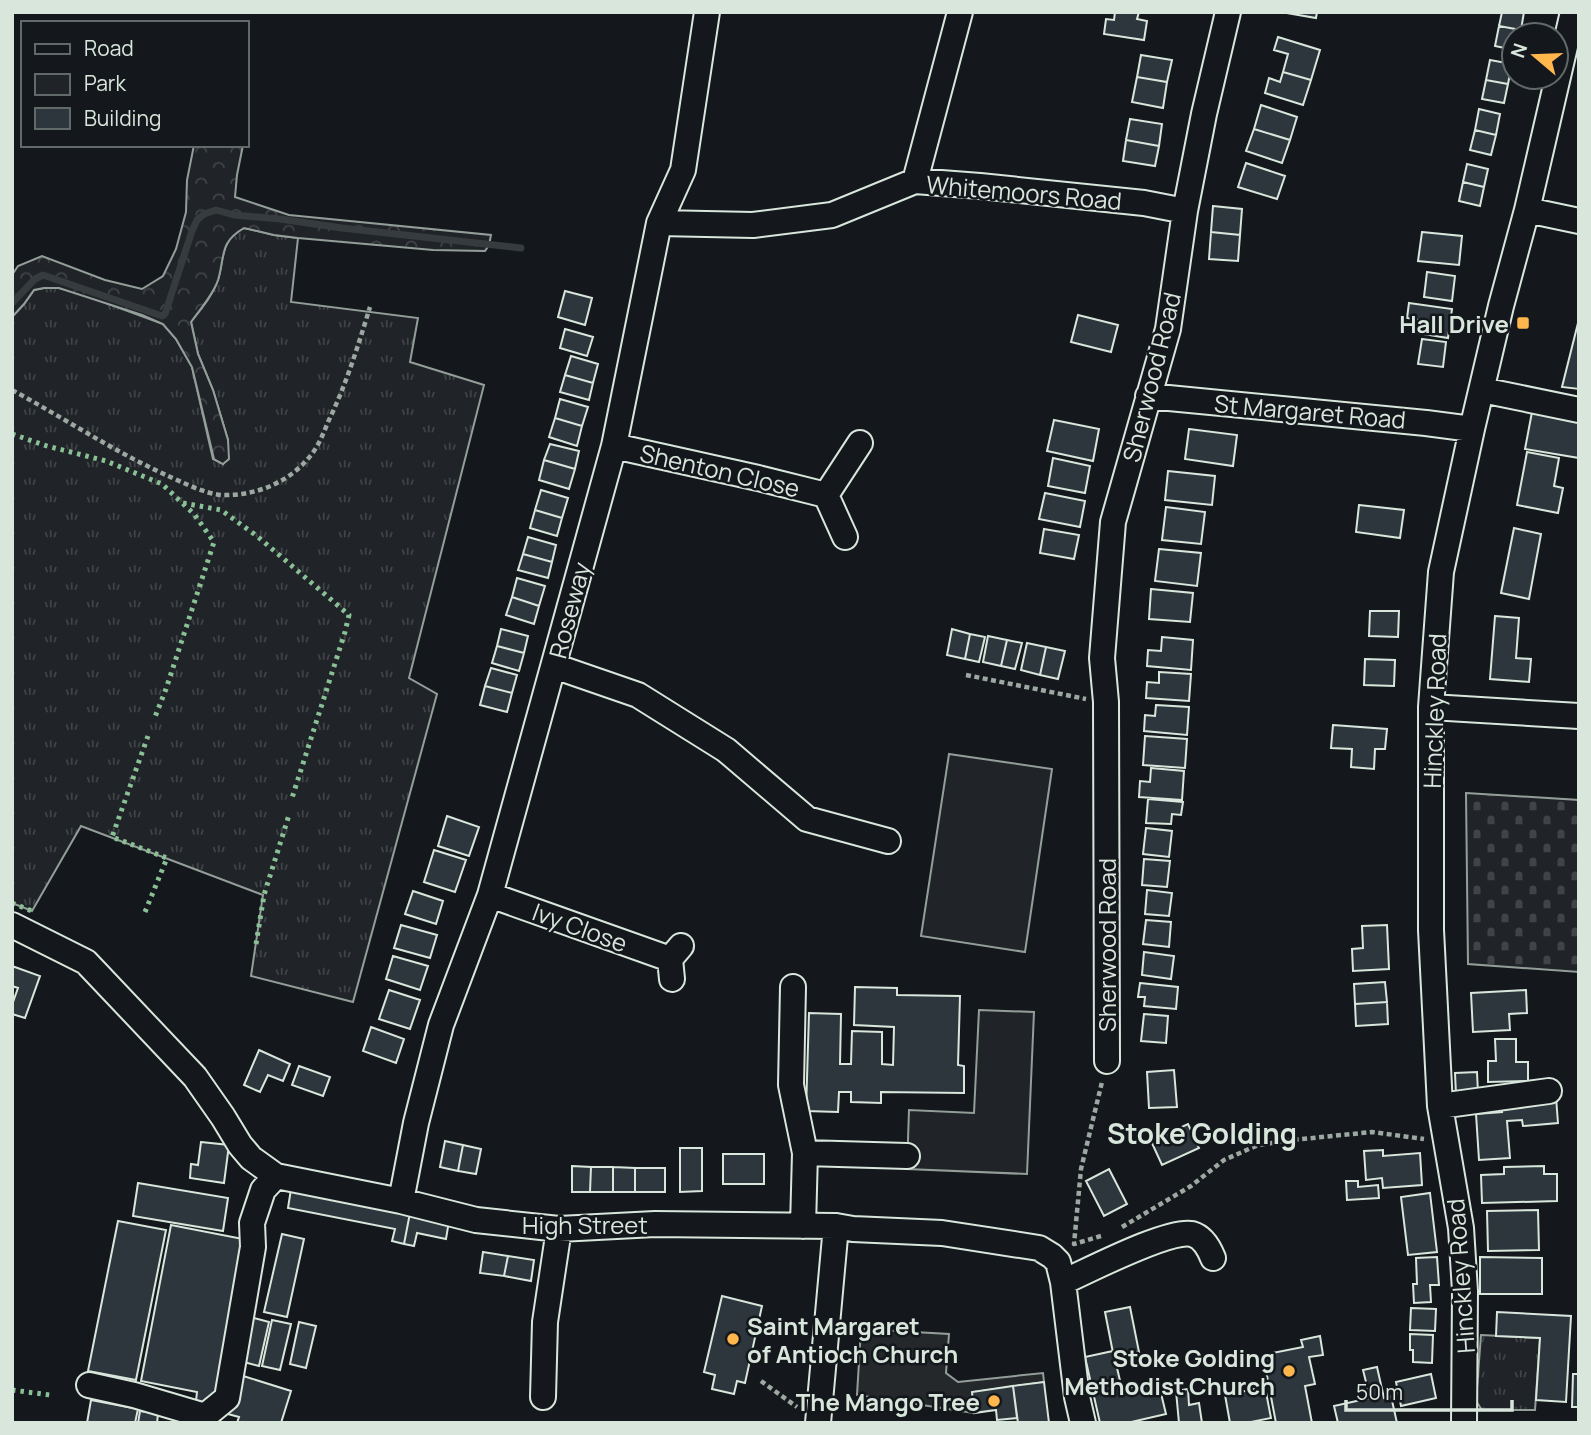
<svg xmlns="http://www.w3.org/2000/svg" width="1591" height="1435" font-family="Manrope,sans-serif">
<defs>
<pattern id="grass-tufts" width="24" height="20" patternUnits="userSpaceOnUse" patternTransform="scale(1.75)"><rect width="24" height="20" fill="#202428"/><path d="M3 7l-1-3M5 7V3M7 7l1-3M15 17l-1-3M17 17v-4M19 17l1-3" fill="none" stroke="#404447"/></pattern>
<pattern id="forest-crowns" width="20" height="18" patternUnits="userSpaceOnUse" patternTransform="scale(1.75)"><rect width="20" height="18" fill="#202428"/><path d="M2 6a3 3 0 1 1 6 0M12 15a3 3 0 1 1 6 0" fill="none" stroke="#404447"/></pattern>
<pattern id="cemetery-stones" width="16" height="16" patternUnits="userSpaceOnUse" patternTransform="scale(1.75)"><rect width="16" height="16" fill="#202428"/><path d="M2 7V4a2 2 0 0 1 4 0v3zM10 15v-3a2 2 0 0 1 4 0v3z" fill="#404447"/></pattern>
</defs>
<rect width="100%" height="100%" fill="#14181c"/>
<path fill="url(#grass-tufts)" stroke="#939e99" stroke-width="2" d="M244,228L274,235L298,238L291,302L418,318L410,362L484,385L409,678L437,694L353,1002L251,976L263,895L81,826L32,911L12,903V317L24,304L34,290L44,288H59L87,296L163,324L176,339L192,367L213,459L223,464L228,440L213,390L198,354L191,322C201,309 213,295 218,280C225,257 219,242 244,228Z
M1481,1335L1540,1338L1535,1410H1482L1476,1401Z"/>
<path fill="url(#forest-crowns)" stroke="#939e99" stroke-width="2" d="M194,145H243L237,175L235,197L289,215L491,235L489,245L485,251L433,250L298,238L274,235L244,228C219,242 225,257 218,280C213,295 200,309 191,322L198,354L213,390L228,440L229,459L223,464L214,459L192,367L176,339L163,324L142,315L59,288H44L34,290L24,304L12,317V275L18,266L42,256L105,280L142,289L163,276L176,249L186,212L187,180Z"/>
<path fill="url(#cemetery-stones)" stroke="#939e99" stroke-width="2" d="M1466,793L1579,800V972L1468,964Z"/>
<path fill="#202428" stroke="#939e99" stroke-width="2" d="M949,754L1052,769L1025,952L921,936Z
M979,1010L1034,1012L1027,1174L907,1169L909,1110L974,1113Z"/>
<path fill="#24282b" stroke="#939e99" stroke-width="2" d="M861,1329L949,1334L946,1373L958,1382L1043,1373L1044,1382L973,1392L974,1413L857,1395Z"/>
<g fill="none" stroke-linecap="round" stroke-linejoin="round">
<path stroke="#363b3e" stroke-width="7" d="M12,303L35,279L43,275L162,316L165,314L192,231L197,220L204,214L216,210L234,215L280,219L342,228L521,248"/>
</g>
<path fill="#2c363c" stroke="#d8e6dc" stroke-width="2" d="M1115,12H1139L1137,19L1147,21L1144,40L1104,34L1106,19L1114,20Z
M1281,12H1317L1316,18Z
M1502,12H1524L1521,30L1499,26Z
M1499,26L1521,30L1520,35H1514V50L1495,46Z
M1278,37L1320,50L1311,80L1283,72L1288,54L1274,50Z
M1141,55L1172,60L1167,82L1137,77Z
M1490,60L1512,64L1508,84L1486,80Z
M1283,72L1311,80L1303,105L1265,93L1269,78L1280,82Z
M1137,77L1167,82L1163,108L1132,102Z
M1486,80L1508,84L1504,103L1482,99Z
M1261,105L1297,117L1290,140L1254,129Z
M1479,109L1500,114L1496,135L1475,130Z
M1130,119L1162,124L1159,146L1126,140Z
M1254,129L1290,140L1282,163L1246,151Z
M1475,130L1496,135L1491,155L1470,150Z
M1126,140L1159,146L1155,166L1123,161Z
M1246,163L1285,176L1277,199L1238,187Z
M1467,164L1488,169L1484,187L1463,182Z
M1463,182L1484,187L1480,206L1459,201Z
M1213,206L1242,209L1240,235L1211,232Z
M1211,232L1240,235L1238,261L1209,259Z
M1422,232L1462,236L1459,265L1418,261Z
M1427,272L1455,276L1452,301L1424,297Z
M565,291L592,298L585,325L558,317Z
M1409,303L1452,309L1448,338L1417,333L1419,320L1407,318Z
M1078,315L1118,325L1111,352L1071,342Z
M1579,319V389L1562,387Z
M565,329L593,337L587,356L560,348Z
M1422,339L1446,342L1443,367L1418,364Z
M571,356L598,364L593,383L565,375Z
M565,375L593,383L589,400L560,392Z
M560,399L588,407L582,426L555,418Z
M1532,412L1579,420V458L1525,449Z
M555,418L582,426L577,446L549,437Z
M1054,420L1099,429L1093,461L1047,451Z
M1189,429L1237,435L1233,466L1185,459Z
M550,444L579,451L575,469L544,460Z
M1527,452L1559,458L1554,486L1563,488L1558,513L1517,505Z
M1053,458L1090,466L1085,493L1048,486Z
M544,460L575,469L569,489L539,480Z
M1168,471L1215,476L1212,505L1165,500Z
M541,490L568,498L562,518L535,510Z
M1045,493L1085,501L1080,527L1039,519Z
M1359,505L1404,510L1400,538L1356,532Z
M1166,507L1205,512L1201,544L1162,540Z
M535,510L562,518L557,536L530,528Z
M1514,528L1541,534L1529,599L1501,593Z
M1044,529L1079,535L1074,559L1040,553Z
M528,537L556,545L552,562L523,554Z
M1159,549L1201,553L1197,586L1155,581Z
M523,554L552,562L548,578L518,570Z
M517,578L545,586L539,606L512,597Z
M1151,589L1193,593L1190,622L1149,619Z
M512,597L539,606L534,624L506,615Z
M1370,611H1399L1398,637L1369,636Z
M1495,616L1519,618L1516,658L1531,659L1529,682L1490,679Z
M501,629L528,636L524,653L497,646Z
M952,629L970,634L965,659L947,655Z
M970,634L985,637L979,662L965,659Z
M988,636L1007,640L1001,666L983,662Z
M1162,637L1193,640L1191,670L1147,666L1148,650L1161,651Z
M1007,640L1022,643L1015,669L1001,666Z
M1027,643L1046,647L1040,675L1021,670Z
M497,646L524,653L519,671L492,663Z
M1046,647L1065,651L1058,679L1040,675Z
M1365,659L1395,660L1394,686L1364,685Z
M491,668L517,675L512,693L485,686Z
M1159,672L1191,674L1189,701L1146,698L1147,682L1159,683Z
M485,686L512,693L507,712L480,705Z
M1156,705L1189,707L1187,735L1144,731L1145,715L1155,716Z
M1333,725L1387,729L1385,749H1375L1374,769L1351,767L1352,749L1331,748Z
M1145,736L1187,739L1185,768L1143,765Z
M1151,768L1184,771L1182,800L1139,797L1140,781L1150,782Z
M1148,799L1183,802L1181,815L1172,814L1171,824L1146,823Z
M447,816L479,827L469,856L438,846Z
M1146,828L1172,831L1169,857L1143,854Z
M434,850L466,860L455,892L424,882Z
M1144,859L1170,861L1167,887L1142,885Z
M1147,890L1172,893L1169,916L1145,914Z
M413,891L443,901L436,924L405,914Z
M1146,920L1171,922L1169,947L1143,944Z
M401,925L437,935L430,958L394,948Z
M1387,925L1389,969L1353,971L1352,949L1363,948L1362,926Z
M1144,952L1174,956L1171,979L1142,975Z
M393,956L428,966L420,990L386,979Z
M12,966L40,976L25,1018L12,1014V1005L18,988L12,986Z
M1385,982L1387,1002L1355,1004L1354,984Z
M1140,983L1178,987L1176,1009L1144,1006L1145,997H1138Z
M855,987L897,988V995L960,996L958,1065L964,1066V1093L881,1092V1103L851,1102V1092H839L838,1112L806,1111L809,1013L841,1014L840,1064H851L852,1031L882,1032V1064L893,1065L894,1027L854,1025Z
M389,990L420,1000L410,1029L379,1019Z
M1526,990L1527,1013L1509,1014L1510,1030L1473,1032L1471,993Z
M1387,1002L1388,1024L1356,1026L1355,1004Z
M1144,1014L1168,1016L1166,1043L1141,1041Z
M371,1027L404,1039L396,1063L363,1051Z
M1495,1039H1516V1062H1528V1081L1488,1082V1061H1496Z
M259,1050L290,1064L283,1081L268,1075L260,1092L244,1085Z
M299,1066L330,1077L323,1096L292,1085Z
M1174,1070L1177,1107L1149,1108L1147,1072Z
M1477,1072L1478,1093L1456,1095L1455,1073Z
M1556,1097L1558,1123L1523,1126L1522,1120L1507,1121L1510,1158L1479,1160L1476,1114L1502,1112L1501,1105Z
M1188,1124L1199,1148L1162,1165L1151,1141Z
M445,1141L463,1145L458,1171L440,1167Z
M201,1142L229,1145L224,1183L190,1178L191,1164L198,1165Z
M463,1145L481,1149L476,1174L458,1171Z
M680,1148H702V1191L680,1192Z
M1383,1150V1156L1420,1153L1422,1185L1383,1188L1382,1178L1366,1180L1364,1151Z
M723,1154H764V1184H723Z
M572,1166L591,1167L590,1192H572Z
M1544,1166V1174H1557V1201L1482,1203L1481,1175L1504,1174V1167Z
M591,1167H613V1192H590Z
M613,1167L635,1168V1192H613Z
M635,1168H665V1192H635Z
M1109,1169L1127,1204L1104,1216L1086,1181Z
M1346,1181H1358V1187L1378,1185L1379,1198L1347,1200Z
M138,1183L228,1198L223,1231L133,1216Z
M291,1189L410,1213L404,1244L392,1241L395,1229L288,1208Z
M1430,1193L1437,1252L1408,1255L1401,1197Z
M1538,1210L1539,1250L1488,1251L1487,1211Z
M410,1213L449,1221L446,1239L417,1233L414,1246L404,1244Z
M118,1221L166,1230L136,1380L88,1371Z
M171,1225L248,1240L215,1405L196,1401L197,1392L141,1381Z
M282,1234L304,1239L287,1317L264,1312Z
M483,1252L508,1256L504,1276L480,1273Z
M508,1256L534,1260L531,1281L504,1276Z
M1437,1257L1439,1285H1430L1431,1302L1414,1303L1413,1284H1417L1416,1258Z
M1480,1257L1542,1258V1294H1480Z
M722,1296L762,1306L745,1383L737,1381L734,1394L712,1389L715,1375L704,1372Z
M1130,1307L1139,1352L1114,1358L1105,1312Z
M1411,1308L1436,1309L1435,1331L1410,1330Z
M1497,1312L1571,1316L1566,1402L1536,1400L1540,1338L1496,1336Z
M250,1317L269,1322L259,1366L240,1361Z
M272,1320L291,1324L280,1370L262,1366Z
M299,1322L316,1326L306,1368L290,1364Z
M1410,1334L1433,1335L1432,1363L1413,1362V1350H1410Z
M1320,1336L1323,1355L1309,1357L1315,1384L1305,1386L1312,1423H1276L1263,1355L1303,1347L1301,1340Z
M1113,1351L1122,1389L1158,1381L1166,1414L1127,1423H1100L1085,1357Z
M1377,1367L1384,1398L1391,1396L1397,1423H1338L1334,1406L1370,1398L1363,1370Z
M1431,1374L1436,1398L1401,1406L1396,1382Z
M1573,1374H1579V1407H1572Z
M240,1375L291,1391L281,1423H237L239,1417L228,1414Z
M1044,1382L1049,1423H1018L1013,1386Z
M1013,1386L1017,1418L997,1420L996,1410L974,1413L972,1392Z
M1265,1387L1271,1418L1246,1423H1230L1225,1395Z
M1188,1389L1189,1405L1199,1403L1202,1423H1179L1176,1391Z
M91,1400L138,1409L135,1423H87Z
M140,1411L158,1414L157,1423H138Z"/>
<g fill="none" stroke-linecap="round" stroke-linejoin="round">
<defs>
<path id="minor" d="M915,181L960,12
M1527,210L1579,221
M659,223L753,225L832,215L915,181L980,186L1144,203L1185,211
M1482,390L1579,410
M1148,396L1426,423L1472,429
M614,446L758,478L826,495
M845,537L826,495L860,443
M554,666L638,695L726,750L807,819L888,841
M1431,707L1579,716
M490,895L670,959
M12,925L86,962L195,1077L223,1117L240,1145L251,1158L276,1176L401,1201L476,1220L559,1229L655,1224L836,1226L853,1229L942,1233L1039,1248L1052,1256L1058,1262L1063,1282L1077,1397L1083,1423
M672,979L670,959L681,946
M793,987L791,1085L805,1153L803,1226
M1107,1061L1106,702L1102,658L1113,522L1168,329L1185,211L1204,114L1228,12
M1440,1106L1549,1091
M805,1153L907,1156
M401,1201L416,1123L441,1025L490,895L614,446L659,223L683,170L707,12
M1063,1282C1088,1271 1168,1229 1192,1234C1203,1237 1209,1248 1213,1258
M89,1385L134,1395L205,1416
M543,1397L545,1322L559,1229
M206,1423L205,1416L227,1398L253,1247L252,1223L263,1190L276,1176
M818,1423L836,1226
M1464,1423L1465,1291L1461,1228L1440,1106L1431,930V707L1441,572L1472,429L1501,306L1527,210L1573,12"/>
</defs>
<use href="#minor" stroke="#d8e6dc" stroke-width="28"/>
<path stroke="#9da8a2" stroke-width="4.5" stroke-dasharray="5 3.5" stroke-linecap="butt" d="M12,390C64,418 113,451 166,475C182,482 205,494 222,495C258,496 293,481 314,451C320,442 324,432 328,422C346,385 358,346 370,307
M966,675L1086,699
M1122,1227L1191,1186L1224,1160L1258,1145L1292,1140L1372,1132L1424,1139
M1101,1236L1074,1244L1081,1169L1102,1082
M761,1381L797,1407"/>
<use href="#minor" stroke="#14181c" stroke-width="24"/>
<path stroke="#8ac095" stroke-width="5" stroke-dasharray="3.5 5" stroke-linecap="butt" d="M12,434L47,446L106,461L162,484L194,514L214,542L166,689L155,717
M183,503L221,510L257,536L349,615L345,632L292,798
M12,903L32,911
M145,912L167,858L112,837L148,736
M256,944L264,895L289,815
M12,1390L50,1395"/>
</g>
<g fill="#ffb74d" stroke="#14181c" stroke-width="2.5">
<rect x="1516" y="316" width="14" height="14" rx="3.5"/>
<circle cx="733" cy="1339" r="7"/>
<circle cx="1289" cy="1371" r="7"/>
<circle cx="994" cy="1401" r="7"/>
</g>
<g text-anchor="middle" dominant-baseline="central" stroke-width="5" stroke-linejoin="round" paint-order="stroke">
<g font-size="24" fill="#d8e6dc" stroke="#14181c">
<text transform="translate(1024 192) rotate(5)">Whitemoors Road</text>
<text transform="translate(1151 377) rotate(-76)">Sherwood Road</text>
<text transform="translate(1310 411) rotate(5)">St Margaret Road</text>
<text transform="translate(720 470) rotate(13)">Shenton Close</text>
<text transform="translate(569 610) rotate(-75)">Roseway</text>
<text transform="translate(1434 711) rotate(-88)">Hinckley Road</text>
<text transform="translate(580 927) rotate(20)">Ivy Close</text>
<text transform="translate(1106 945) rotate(-90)">Sherwood Road</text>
<text x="585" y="1224">High Street</text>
<text transform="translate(1460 1276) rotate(-94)">Hinckley Road</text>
</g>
<g font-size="24" font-weight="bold" fill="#d8e6dc" stroke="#14181c" text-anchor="end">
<text x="1509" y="323">Hall Drive</text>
<text x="747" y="1325" text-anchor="start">Saint Margaret<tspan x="747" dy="28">of Antioch Church</tspan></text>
<text x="1275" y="1357">Stoke Golding<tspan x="1275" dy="28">Methodist Church</tspan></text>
<text x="980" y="1401">The Mango Tree</text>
</g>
<g font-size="28" font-weight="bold" fill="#d8e6dc" stroke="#14181c">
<text x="1202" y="1133">Stoke Golding</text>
</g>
</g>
<rect width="1591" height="1435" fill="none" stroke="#d8e6dc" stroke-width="28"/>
<rect x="21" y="21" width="228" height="126" fill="#14181c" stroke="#626a69" stroke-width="2"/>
<rect x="35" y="44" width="35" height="10" fill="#14181c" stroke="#626a69" stroke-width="2"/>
<text x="84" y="56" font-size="21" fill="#d8e6dc">Road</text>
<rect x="35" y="74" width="35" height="21" fill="#202428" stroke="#626a69" stroke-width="2"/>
<text x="84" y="91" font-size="21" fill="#d8e6dc">Park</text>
<rect x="35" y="108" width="35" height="21" fill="#2c363c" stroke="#626a69" stroke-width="2"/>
<text x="84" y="126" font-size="21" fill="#d8e6dc">Building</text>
<g transform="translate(1535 56) rotate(289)"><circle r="33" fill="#14181c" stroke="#626a69" stroke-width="2"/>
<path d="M0-5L12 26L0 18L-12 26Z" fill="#ffb74d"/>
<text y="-10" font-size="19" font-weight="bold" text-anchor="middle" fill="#d8e6dc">N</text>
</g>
<path d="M1346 1400v10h166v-10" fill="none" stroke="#d8e6dc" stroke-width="3.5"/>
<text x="1356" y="1400" font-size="21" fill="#d8e6dc" stroke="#14181c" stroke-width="5" paint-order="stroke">50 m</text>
</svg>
